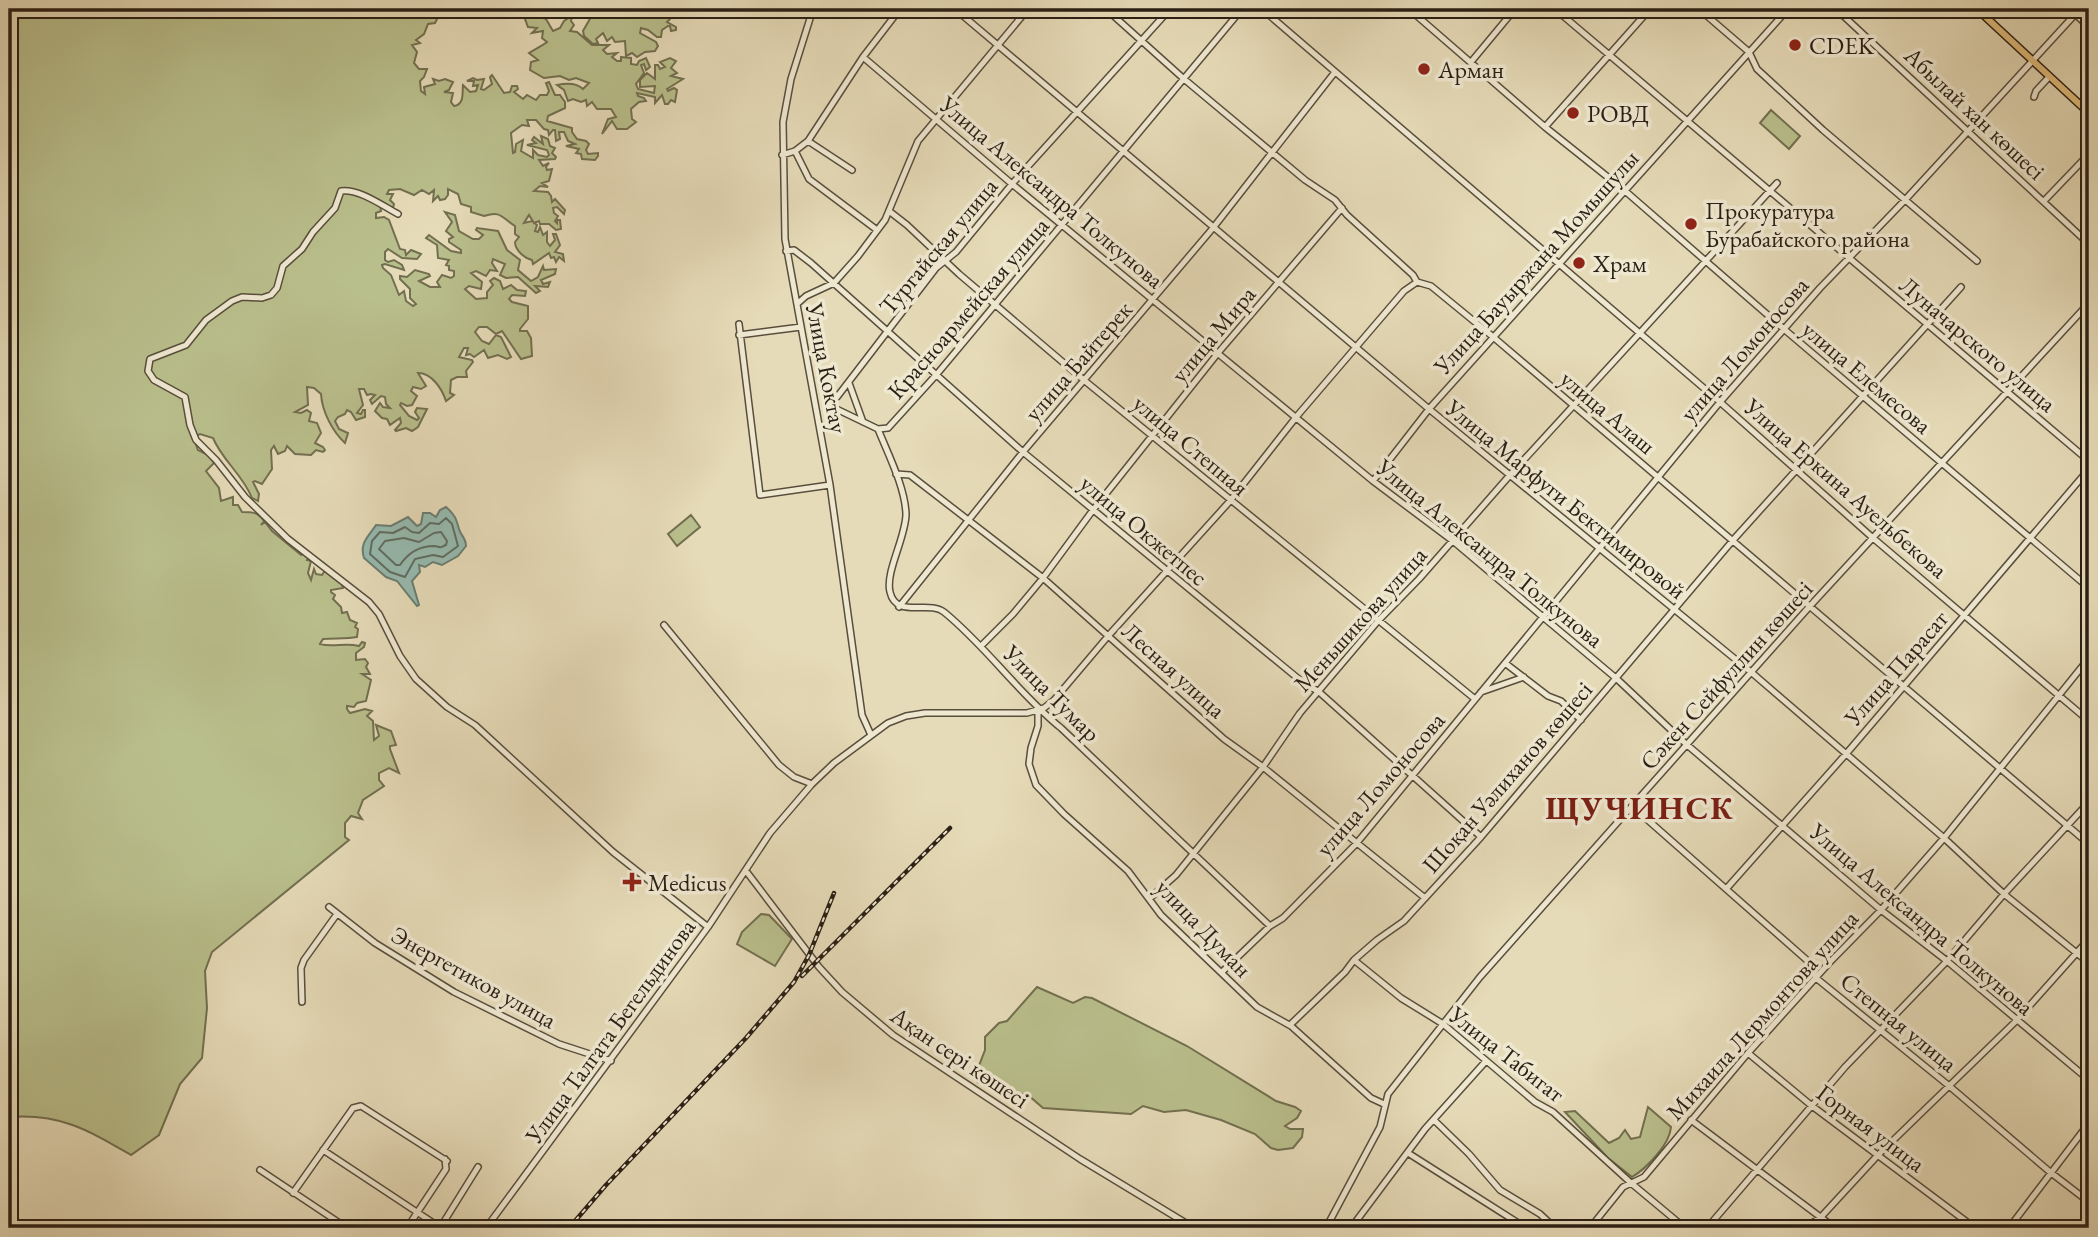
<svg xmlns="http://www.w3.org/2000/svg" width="2098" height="1237" font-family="'EB Garamond',serif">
<rect width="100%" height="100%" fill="#e6dbb8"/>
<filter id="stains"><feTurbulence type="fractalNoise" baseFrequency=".00286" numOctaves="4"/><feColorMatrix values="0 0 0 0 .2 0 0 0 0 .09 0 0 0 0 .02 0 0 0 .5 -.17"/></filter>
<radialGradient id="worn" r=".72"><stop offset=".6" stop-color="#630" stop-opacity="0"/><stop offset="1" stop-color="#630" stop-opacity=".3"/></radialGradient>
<path fill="#b9bf8c" stroke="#726f50" stroke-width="2" d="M9,9H457L458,12L451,13L449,17H438L435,23L428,24L424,34L416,40L420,43L412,45L417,52L414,63L419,69H427L424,77L420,81L421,91L425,94L424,87L435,84L433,79L439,81L445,79L453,82L449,90L444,92L453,93L451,102L454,106C465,104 462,92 463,85L470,92L476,91L478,85L473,86L474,81H467L473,78L477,80L484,79L481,89L484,90L492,84L490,77L492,75L504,93L510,92L512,86H517L518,89L514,92L523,99L527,95L536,100L540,95H547L549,91L546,83L549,82L555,95H560L565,102V108L548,116L547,121L572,128V132L577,139L586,141L589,144L586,150L588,154L598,153V156L595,160L582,159L581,154L576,153L579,149L566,146L575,144L568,141L564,132H559L560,139L556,141L555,130H553L549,135L548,130L544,129L536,120H527L529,126L522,125L511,133L513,153L515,152L516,144L523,140L521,151L533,158V150L538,155L547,157L549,155L547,150L527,145L536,143L532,140L534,137L543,144L541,136L548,139L550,146L555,148L552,153L556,157L555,159L539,160L543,166L549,163L546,167L547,170L552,169L549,181L542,183L548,187L540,186L534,191L548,192L551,196L552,202L555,199L565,210L564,214L557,207L553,208L554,213L558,216L555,221L557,223V220H560L561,229L556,230L549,224H540L539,221L534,223L529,215L524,223L532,221L537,225L535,231L538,232L540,227L543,235L547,232V242L550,246L555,240L553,234H556L560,245L555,252L563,254L564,261L559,257L556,262L554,257L551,258L549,253L533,264L532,260C524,258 515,250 515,242L519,237L515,234V226C500,216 501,211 484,216L471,212V207L461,204L458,194L448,189V195L445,199L440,200L438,196L433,201L434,190L429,194L422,190L414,195L400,189L389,190L387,194H393L390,200L394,204L393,208L380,204L381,211L376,213V218L384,217L389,220L400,249L405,250L406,255L411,250L421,254L417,259L402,258L388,249L385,252V260L388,262L394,260L402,265L404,270L385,264L382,265L383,268L391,275L399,295L404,291L406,301L413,306L416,304L410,298V289L400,279V276L407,277L415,270L429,274L430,276L419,281L430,287H440L437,282L442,275L451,278L454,276V271L449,270V266L446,265L449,260L438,258L437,245L426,238L429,235L451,251L461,253V250L449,242V239L453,237L446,231L452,222L445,212L455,215L459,231L473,239H479L483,235L476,230L477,228L498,231L507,250L520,260L518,270L531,281L538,277L543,266L544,270L556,269L555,274L541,280L543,284L550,282L548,287L535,286L540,291L536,293L518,277L506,278L500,275L505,264L493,259L492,263L497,271L490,270L486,276L476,271L471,273L482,282L481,289L469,286L465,289L476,299L487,298V292L493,285L490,281L494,278L500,281L503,289L511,285L517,290L526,291L525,296L512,295L509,299L512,302L528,306V319L520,329V331H527L531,338L532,356L521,359L502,331L496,334L487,327H479L475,332L482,341L489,344L496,335L501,337L511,357L507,359L498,355L488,358L484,350L474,357L470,354L466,355L468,348H464L459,357L472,360L473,362L466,371L467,377H457L451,380L450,393L454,395L446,401C442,389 432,373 418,373L426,386L421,389L413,387L411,391L417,396L412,405L407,406L401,403L400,405L409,416L417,420L419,418L415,412L417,408L427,409L418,427L412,431L406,428L396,431L395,430L401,423L400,418L390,425L387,419L382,418L375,411L380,403L383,407L390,408L386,404L385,397L381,396L372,404L370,400L375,395L371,394L367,395L364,389H359L363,405L357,413L361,414L363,410H365V417L356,420L351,412L347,410L345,414L338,417L335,421L339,429L348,433L345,443C333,432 322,412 321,394L314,388L307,387L308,405L295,412L301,413L307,410L311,413L309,421L317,423L321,433L315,443L323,447L325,450L323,452L316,450L311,455L295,454L287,446L285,451L278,454L274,446L271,450L272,469L262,484L255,481L253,482L259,494L258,501L252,498C243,475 222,460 213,438L200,434L193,437L198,450L208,455L214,463L206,471L219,488L221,501L233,497V505H238L242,512C252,512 258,512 264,521L261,525L265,522L272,531L301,555L305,554L308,558L307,560L311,561L308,573L311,580L314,569L316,574L322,575L326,569L341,581L343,588L331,590V592L335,595L333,599L341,607L342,613L347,612L350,620L357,623L355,627L358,629L357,637C347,639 334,638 323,639L320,644C334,648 344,642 359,646L362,642L365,643L364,647L356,653V660L365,659L368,663L366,667L370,674H362L371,680L366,701L357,703L354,707L347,706V709L350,713L365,709L372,711L367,716L373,721L374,740L379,736L376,725L391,731L396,745L390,746V749L399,773L389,768L379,773V780L384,786L363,800L358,813L362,819L351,816L345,823V837L349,840L212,952L205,971L207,1008L202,1058L180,1084L159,1135L131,1155C88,1130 60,1113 9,1117Z
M525,9H542L545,12L548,11V14L543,18L546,19L553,31L560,28L564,21L572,16L571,21L574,25L570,31L577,32L592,45H609L603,50L607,54L617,53L612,57L617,61H621V57L631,58V64L637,65L639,61L646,58L650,67L646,70L644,64L641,65L644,73L636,84L638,89L654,93L655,86L640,87V80L647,73L655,79V65H658L660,69L665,67L660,62L670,58L676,61L671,68L677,73L671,76L683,79L667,89L668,91L674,88L677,90L675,102L671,100L668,104H665L662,95L655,103V97L637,93L638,96L644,98L646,101L639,102L631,109L632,119L636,122L627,129H617L612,121L602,134L608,119L616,117L611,109H597L592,102L587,106L586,100L581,102L573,99L568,101L564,90L557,85C566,83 576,82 583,89L589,83L576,78L569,80L560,76L544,78L530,70L531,62L538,60L529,53C535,49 542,46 547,42L542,38L543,31L532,33L537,28L528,27L525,19Z
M590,9H658L662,16L669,17L670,19L667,22L676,27V30L671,31L670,26H668L662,30L661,37H657L648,30L641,28L640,33L656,42L658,46L655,51L645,52L637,57L632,53L626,56L625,41L615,42L612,37L607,41L603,33L596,39L598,43L593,44L584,36L583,31L591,17Z
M1771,110L1800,136L1789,149L1760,123Z
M691,515L700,527L677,546L668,534Z
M761,914L769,915L792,939L775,966L737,944L742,932Z
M1037,987L1073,1003L1085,997L1092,998L1187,1046L1276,1101L1295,1107L1301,1111L1297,1118L1285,1126L1290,1129H1303L1302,1137L1293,1148L1278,1150L1271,1148L1255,1134L1221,1120L1186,1110L1164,1112L1143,1106L1131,1114L1043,1108L1028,1095L1006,1091L999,1084L984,1085L977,1082L975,1076L985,1050V1037L999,1023L1007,1021Z
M1648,1107L1671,1127C1670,1144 1647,1168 1632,1177L1608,1158L1565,1112L1575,1111L1609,1143L1619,1138L1625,1130L1631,1139L1640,1137Z"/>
<path fill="#96bbb0" stroke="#6b7d72" stroke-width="2" d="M446,507C455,515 456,518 459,529C461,536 466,538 466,546L458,556L442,565L433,562L425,567L419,565L420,572L412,581L419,605L417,606L397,581L386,577L364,558C359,543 369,536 376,525L391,526L408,517L417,526L421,524L423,513H430L436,517L440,510Z"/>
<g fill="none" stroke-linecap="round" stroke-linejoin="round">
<path stroke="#606d62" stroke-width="2" d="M446,518L452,524L458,546L443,557L433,555L415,559L405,577L390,572L370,554L372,541L380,532L393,533L405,527L412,532L419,533L430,523L439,524Z
M441,532L447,541L446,545C437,549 444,547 434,546C418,546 408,553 400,565H396L379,549L385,541L404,538L419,542L434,533Z"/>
<defs>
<path id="minor" d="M813,9L791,79L783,122L785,239L830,485L862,715L871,735
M955,9L1429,409L1751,672L1944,838L2004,894L2089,963
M1106,9L1184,79L1305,180L1335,200L1347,215L1413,275L1417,282L1431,286L1492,336L2089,844
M1262,9L1720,402L1873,538L2089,721
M1409,9L1545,127L1624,190L1785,330L2089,588
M1555,9L2089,461
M1699,9L1749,52L1757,69L1823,130L1977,261
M1836,9L2089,244
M2070,9L2089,27
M863,57L1012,184L1373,481L1453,541L1543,617L1617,679L1686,744L1881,910L1947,961L2089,1080
M1471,62L1515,9
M2034,97L2036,91L2049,77
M1545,127L1650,9
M808,141L852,170
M795,151L809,179L877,230
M782,155L795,151L808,141L863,57L900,9
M2044,201L2089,154
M889,211L907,225L959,274L1085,381L1475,699
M398,214C381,205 360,189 341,191L335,208L313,232L302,249L283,266L277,288L271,295L262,298L242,297L232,301L206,320L186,345L150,359L148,371L154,380L185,397L190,425L196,440L216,460L245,497L288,539L369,602L379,614L400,656L416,679L447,707L475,725L613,852L708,927
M786,251L794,250L811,263L1023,452L1306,685L1318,691L1481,837
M797,304L806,296L834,283L858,256L885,220L918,141L1028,9
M739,324L760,495L830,485
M739,335L801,327
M849,383L863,422
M826,404L878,429C888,454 905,487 906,514C906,537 885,572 890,592C896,619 929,600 944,612C987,647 1018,693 1061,728L1270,926
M826,404L837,397L936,268L956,252L1012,184L1170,9
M878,429L888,428L937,374L1242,9
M896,474L910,475L1043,578L1224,739L1263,767L1425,898
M1373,481L1429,409L1788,9
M899,607L1023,452L1213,228L1335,72
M664,625L779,765L794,777L812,784
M981,646L1013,614L1043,578L1093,510L1218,353L1342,208
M1505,663L1548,696L1561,701L1581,720
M1481,692L1524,677
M1038,710V726L1031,748L1029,764L1036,785L1064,814L1128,871L1161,915L1257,1007L1291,1026L1371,1098L1384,1104
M1633,807L1809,962L1816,978L1948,1085L2050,1172L2089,1202
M746,871L819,967L842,992L893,1035L1080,1159L1194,1228
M1727,888L1846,754L2089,469
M1149,899L1176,875L1263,767L1300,713L1378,621L1419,579L1510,475L1777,183
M329,907L375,943L454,992L559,1044L611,1061
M1354,960L1401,998L1443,1024L1535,1102L1553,1112L1631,1183L1685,1228
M1222,972L1270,926L1283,918L1356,844L1720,402L1820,288L1905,200L2080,9
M302,1002L301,968L304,960L337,914
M1290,1025L1345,972L1354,960L1377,940L1404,921L1481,837L1734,539L1961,287
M1748,1053L1812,1106L1975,1228
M1434,1120L1469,1154L1500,1190L1540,1214L1555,1228
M1691,1120L1835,1228
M323,1150L441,1228
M1408,1153L1526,1228
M260,1170L347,1228
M293,1193L353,1108L361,1106L447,1161
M407,1228L446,1169L445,1159
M440,1228L478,1167
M486,1228L708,927L770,833L812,784L834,763L888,723L906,716L925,713H1027L1044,708L1054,700L1109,635L1230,501L1297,416L1404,291L1417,282
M1326,1228L1380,1127L1388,1094L1480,977L1810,606L2089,303
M1351,1228L1425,1129L1486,1061
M1590,1228L1623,1187L1644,1177L1748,1053L1829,963L1881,910L1944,838L2089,658
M1707,1228L1845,1067L1947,961L2004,894L2089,802
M1805,1228L1821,1217L1878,1155L2016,1021L2089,939
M2009,1228L2089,1123"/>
<path id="major" d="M1977,9L2089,113"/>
</defs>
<use href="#minor" stroke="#594e3d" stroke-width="8"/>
<use href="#major" stroke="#2a1f14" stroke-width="9"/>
<use href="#minor" stroke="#efe8d1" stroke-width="5"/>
<use href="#major" stroke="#e3be7c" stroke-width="6"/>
<defs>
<path id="rail" d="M802,976L950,828
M569,1228L606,1185L746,1038L794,982L809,955L834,893"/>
</defs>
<use href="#rail" stroke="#2a1f14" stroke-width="4.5"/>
<use href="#rail" stroke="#efe8d1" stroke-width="2" stroke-dasharray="5" stroke-linecap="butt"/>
</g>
<g fill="#8f2418" stroke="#efe8d1" stroke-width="2.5">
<circle cx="1795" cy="45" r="7"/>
<circle cx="1424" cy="69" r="7"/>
<circle cx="1573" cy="113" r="7"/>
<circle cx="1691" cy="224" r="7"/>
<circle cx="1579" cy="263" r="7"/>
<path d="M628.5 871.5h7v7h7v7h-7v7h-7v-7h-7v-7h7z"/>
</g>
<g text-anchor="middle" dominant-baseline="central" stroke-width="7" stroke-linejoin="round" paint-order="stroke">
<g font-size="24" fill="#2a1f14" stroke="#efe8d1" text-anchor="start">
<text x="1809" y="45">CDEK</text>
<text x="1438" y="69">Арман</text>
<text x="1587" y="113">РОВД</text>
<text x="1705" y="210">Прокуратура<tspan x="1705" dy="28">Бурабайского района</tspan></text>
<text x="1593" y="263">Храм</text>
<text x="648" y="882">Medicus</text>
</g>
<g font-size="24" fill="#2a1f14" stroke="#efe8d1">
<text transform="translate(1975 113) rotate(43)">Абылай хан көшесі</text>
<text transform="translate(1052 192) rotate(40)">Улица Александра Толкунова</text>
<text transform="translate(938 246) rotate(-50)">Тургайская улица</text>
<text transform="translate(1536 262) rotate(-48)">Улица Бауыржана Момышулы</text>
<text transform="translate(968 308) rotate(-49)">Красноармейская улица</text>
<text transform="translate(1213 334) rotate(-50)">улица Мира</text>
<text transform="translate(1978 344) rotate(40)">Луначарского улица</text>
<text transform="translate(1744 349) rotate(-49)">улица Ломоносова</text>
<text transform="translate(1078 361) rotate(-49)">улица Байтерек</text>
<text transform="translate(827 368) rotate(79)">Улица Коктау</text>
<text transform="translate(1867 377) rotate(40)">улица Елемесова</text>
<text transform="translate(1608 412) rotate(40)">улица Алаш</text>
<text transform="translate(1191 445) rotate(40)">улица Степная</text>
<text transform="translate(1846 488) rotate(41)">Улица Еркина Ауельбекова</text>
<text transform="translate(1566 499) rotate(39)">Улица Марфуги Бектимировой</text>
<text transform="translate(1144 530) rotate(40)">улица Окжетпес</text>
<text transform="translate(1490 553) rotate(39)">Улица Александра Толкунова</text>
<text transform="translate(1360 619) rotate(-48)">Меньшикова улица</text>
<text transform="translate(1896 668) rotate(-49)">Улица Парасат</text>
<text transform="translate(1174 670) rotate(42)">Лесная улица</text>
<text transform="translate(1726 675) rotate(-48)">Сәкен Сейфуллин көшесі</text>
<text transform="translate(1052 693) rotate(45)">Улица Тумар</text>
<text transform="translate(1507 777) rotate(-49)">Шоқан Уәлиханов көшесі</text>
<text transform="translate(1380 784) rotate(-49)">улица Ломоносова</text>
<text transform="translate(1922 919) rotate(40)">Улица Александра Толкунова</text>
<text transform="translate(1204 928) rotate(46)">улица Думан</text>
<text transform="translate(474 977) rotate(29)">Энергетиков улица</text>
<text transform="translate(1762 1015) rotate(-48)">Михаила Лермонтова улица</text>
<text transform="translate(1899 1022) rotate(39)">Степная улица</text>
<text transform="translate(610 1031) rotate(-54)">Улица Талгата Бегельдинова</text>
<text transform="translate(1507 1054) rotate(38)">Улица Табигат</text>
<text transform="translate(960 1057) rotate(34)">Ақан сері көшесі</text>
<text transform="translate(1871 1128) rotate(37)">Горная улица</text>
</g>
<g font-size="32" font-weight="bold" letter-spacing="2" fill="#7a1f14" stroke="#efe8d1">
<text x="1640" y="808">ЩУЧИНСК</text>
</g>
</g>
<rect width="2098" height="1237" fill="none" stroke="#e6dbb8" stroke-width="35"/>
<rect x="10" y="10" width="2077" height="1216" fill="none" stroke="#2a1f14" stroke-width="3.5"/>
<rect x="18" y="18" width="2063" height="1202" fill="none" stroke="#2a1f14" stroke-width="2"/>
<rect width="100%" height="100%" filter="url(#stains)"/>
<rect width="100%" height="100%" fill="url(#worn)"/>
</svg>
